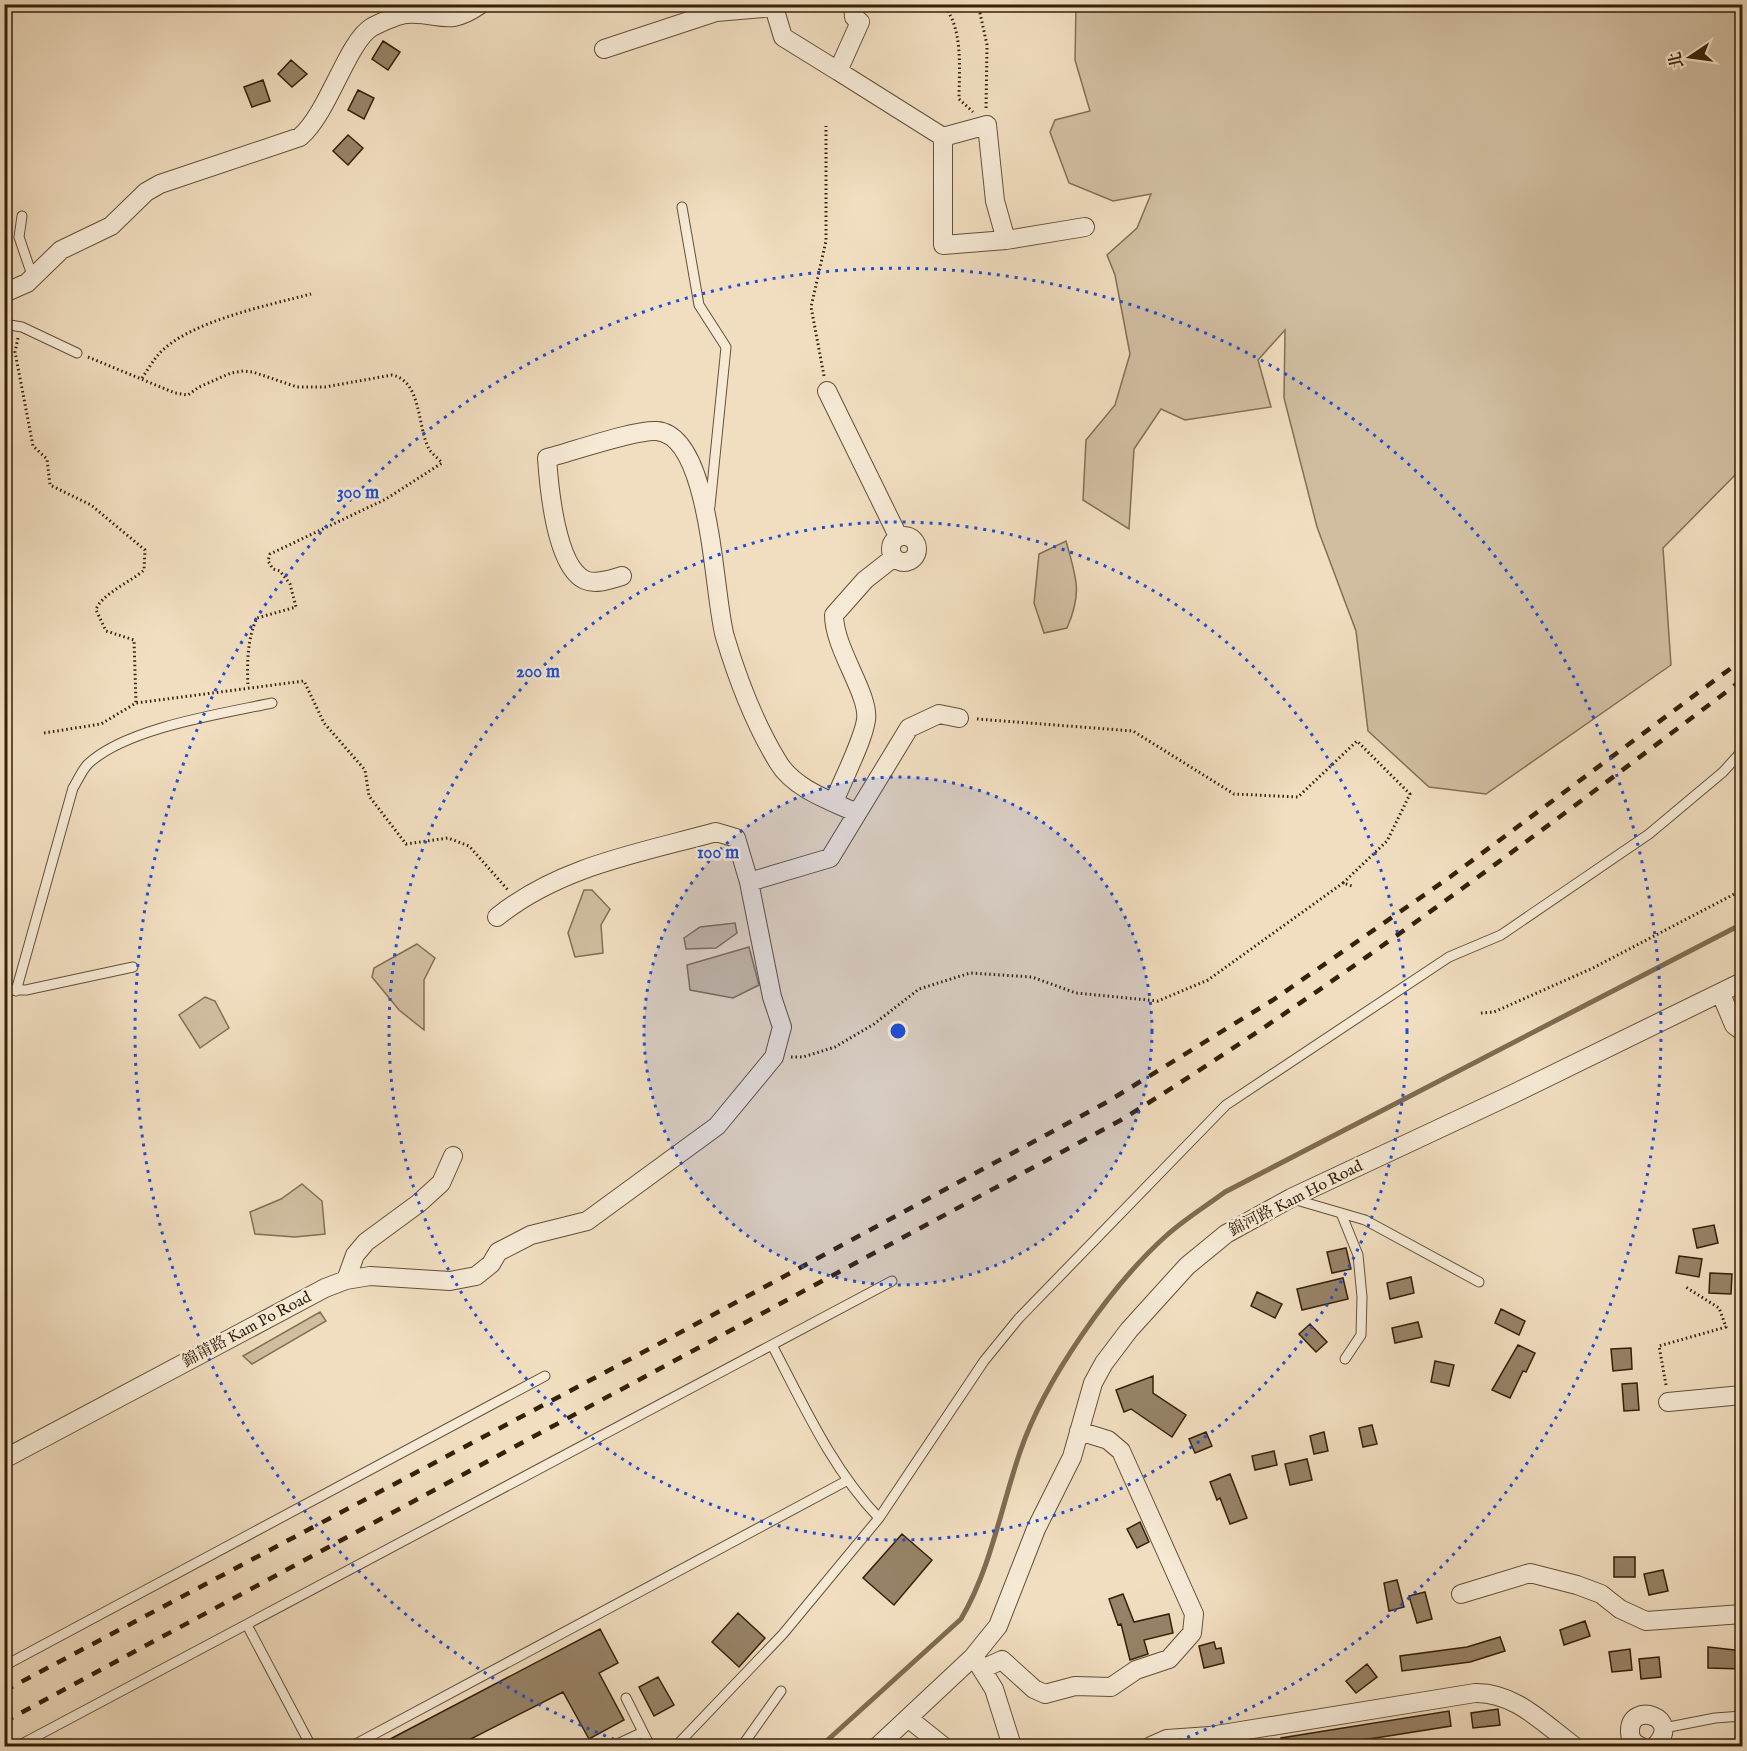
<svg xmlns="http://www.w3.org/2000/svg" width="1747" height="1751" font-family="'IM FELL English','Noto Serif TC',serif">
<rect width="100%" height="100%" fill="#f1dec0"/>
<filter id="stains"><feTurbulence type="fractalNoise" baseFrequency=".00333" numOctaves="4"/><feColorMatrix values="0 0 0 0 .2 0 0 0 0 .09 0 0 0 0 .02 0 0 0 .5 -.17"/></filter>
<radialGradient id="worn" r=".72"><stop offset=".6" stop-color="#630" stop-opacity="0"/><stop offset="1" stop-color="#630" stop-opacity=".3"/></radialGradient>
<path fill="#d1bea1" stroke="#836f54" stroke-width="1.5" d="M1076,5H1742V468L1663,548L1671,665L1486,794L1429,787L1368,731L1356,631L1317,527L1284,398L1285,330L1258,360L1271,407L1185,420L1161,409L1134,449L1129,529L1083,500L1086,440L1115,405L1130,354L1115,275L1107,255L1137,228L1151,194L1113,201L1069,183L1050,132L1055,120L1090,111L1075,60Z
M1066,541C1076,578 1083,591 1067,628L1044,633L1034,603L1039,554Z
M584,890H592L610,909L601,925L603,953L575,957L568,933Z
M735,923L737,933L716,948L686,949L684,938L700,927Z
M417,944L435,958L424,980V1030L399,1010L372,977L374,968Z
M749,947L759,985L733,998L690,990L687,965Z
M205,997L215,1001L229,1028L200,1048L179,1015Z
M302,1184L322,1201L325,1234L295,1237L255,1234L250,1212L281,1199Z
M320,1312L326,1321L252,1364L243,1356Z"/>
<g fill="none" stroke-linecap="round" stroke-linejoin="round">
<path stroke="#7f6b51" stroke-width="5" d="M821,1746L961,1619C991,1568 1001,1507 1020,1452C1044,1381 1111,1285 1167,1235C1185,1219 1206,1206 1225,1192L1742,924"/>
</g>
<path fill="#978368" stroke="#352008" stroke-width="1.5" d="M383,41L400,52L388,70L372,59Z
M291,60L307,74L292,87L278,74Z
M263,80L270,101L252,107L244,87Z
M358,90L374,98L364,119L348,110Z
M348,135L363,148L348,165L333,151Z
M1714,1225L1718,1243L1697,1248L1693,1229Z
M1346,1248L1351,1269L1332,1273L1327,1252Z
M1679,1256L1702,1259L1699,1277L1676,1273Z
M1710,1273L1732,1274L1731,1294L1709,1293Z
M1411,1277L1414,1293L1390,1299L1387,1283Z
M1343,1278L1348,1299L1302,1310L1297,1289Z
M1257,1292L1282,1304L1275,1318L1251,1306Z
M1501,1309L1525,1321L1519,1335L1495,1323Z
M1418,1322L1422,1337L1395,1343L1392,1328Z
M1310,1324L1327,1342L1316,1352L1299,1334Z
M1518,1345L1535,1353L1526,1372L1523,1371L1510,1398L1492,1390Z
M1631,1348L1632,1369L1613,1371L1611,1349Z
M1435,1361L1454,1365L1449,1386L1431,1382Z
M1153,1376V1393L1186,1415L1172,1437L1131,1409L1124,1412L1116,1390Z
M1637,1383L1639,1410L1624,1411L1622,1384Z
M1372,1425L1377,1444L1363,1447L1359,1428Z
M1206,1432L1212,1446L1195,1453L1189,1439Z
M1324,1432L1328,1451L1314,1454L1310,1436Z
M1274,1451L1277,1465L1255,1470L1252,1456Z
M1307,1459L1312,1480L1290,1485L1285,1464Z
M1230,1474L1247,1518L1230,1524L1220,1498L1217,1500L1210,1482Z
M1140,1522L1149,1542L1137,1548L1127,1529Z
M902,1534L932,1560L894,1605L863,1578Z
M1614,1557H1635V1577H1614Z
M1663,1570L1668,1591L1649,1595L1644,1574Z
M1397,1580L1404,1607L1389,1611L1384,1583Z
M1425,1592L1432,1619L1417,1623L1409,1596Z
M1123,1594L1134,1622L1169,1614L1173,1633L1144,1640L1148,1654L1130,1660L1121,1624L1118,1625L1109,1599Z
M738,1613L765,1638L739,1667L712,1642Z
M1585,1621L1590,1636L1564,1645L1560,1630Z
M600,1629L618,1663L599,1673L624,1720L589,1739L563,1692L457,1746H377Z
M1500,1637L1505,1651L1470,1662L1402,1671L1400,1656L1467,1647Z
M1214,1642L1216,1649L1221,1648L1224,1663L1204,1668L1199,1646Z
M1708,1647L1743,1651V1669L1708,1668Z
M1630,1649L1632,1670L1612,1672L1609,1652Z
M1659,1657L1661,1677L1641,1679L1639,1659Z
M1367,1664L1377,1677L1356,1693L1346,1681Z
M658,1677L674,1705L654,1716L639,1687Z
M1498,1709L1500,1725L1473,1728L1471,1713Z
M1449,1711L1451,1726L1325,1746H1282L1281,1738Z"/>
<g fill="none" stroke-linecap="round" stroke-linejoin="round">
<defs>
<path id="lane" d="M682,207L699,305L726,347L710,506
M22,216L19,237L33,278
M4,324L22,327L77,353
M4,990H26L133,967
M16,991L73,788C78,780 82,770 88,764C126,728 220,714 272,703
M1293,1199L1365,1220L1479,1282
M1341,1213L1358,1255L1362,1297L1361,1335L1345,1359
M772,1345C803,1404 832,1469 879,1518
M247,1625L311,1746
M4,1666L545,1376
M626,1698L650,1746
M1664,1728L1715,1718L1742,1716
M18,1746L892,1281
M352,1746L848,1480
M613,1746L643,1732
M676,1746L783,1634L879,1518L984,1361L1019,1318L1226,1105L1449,957L1501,935L1649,834L1723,772L1742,751
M742,1746L781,1691"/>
<path id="street" d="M773,4L783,37L838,71
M853,4L854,17L860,22L838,71L943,137V245L1006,240L1085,227
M604,49L716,12L774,7
M943,137L987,125L995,201L1006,240
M4,293L27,283L61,250L111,226L146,192L160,184L300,137C329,112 347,42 372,27C382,22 396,15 407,14C441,12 447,28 481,4
M827,391L898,536
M891 549a13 13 0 1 1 26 0a13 13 0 1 1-26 0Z
M622,576C611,579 596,585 585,580C556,567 549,487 547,458C571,452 636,429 657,431C712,436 713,596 725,637C737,677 756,726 778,762C794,789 831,801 857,813
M834,802C842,781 863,741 866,720C870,695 834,649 834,615L865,580L893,558
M497,917C560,866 640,853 716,832L736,838L749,882
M1721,994L1734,1025L1742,1031
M346,1280L355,1255L366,1242L419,1203L441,1183L453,1156
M1668,1402L1742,1395
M4,1459L325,1288L346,1280L370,1276L450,1281L476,1276L491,1264L498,1252L531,1235L587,1221L717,1126L774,1057L782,1027L772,997L749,882L830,858L909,728L939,714L959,718
M1461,1594L1530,1573L1577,1585L1601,1594L1620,1609L1646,1621L1742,1614
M976,1660L994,1689L1012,1746
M982,1669L1002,1660L1034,1689L1045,1694L1075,1686L1111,1687L1136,1670L1169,1659L1192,1633L1194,1614L1121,1451L1108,1440L1079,1431
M908,1718L943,1746
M878,1746L973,1657L998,1626L1036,1529L1072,1457L1093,1383L1104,1363L1129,1330L1187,1266L1226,1234L1291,1198L1513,1094L1742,982
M1151,1746L1167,1739L1210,1736L1475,1693C1515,1692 1544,1724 1574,1746
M1640,1746C1634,1744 1630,1739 1630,1732C1629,1700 1684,1717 1655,1746"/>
</defs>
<use href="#lane" stroke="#645036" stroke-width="11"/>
<use href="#street" stroke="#645036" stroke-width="20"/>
<path stroke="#352008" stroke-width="3" stroke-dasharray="1.5 3" stroke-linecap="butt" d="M942,4C964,26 959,70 959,99L973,112
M978,4L987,45L986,110
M18,338L15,352L33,446L47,459L50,485L91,505L145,550L144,570C132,581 100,595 96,610L106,631L134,640L136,703
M88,357L175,393L188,395L199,387L231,373L243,371L253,372L297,387H325L392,375C422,381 417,427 429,449C432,454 438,458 442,463L386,499L270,554L268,561L273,569L280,571L290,584L296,607L257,618C247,638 247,666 248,687
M824,376L811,307L826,241V126
M142,378C147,371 152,362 158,355C186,322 269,305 311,294
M977,719L1133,731L1234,794L1298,797L1357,741L1410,794L1387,841L1343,883L1352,886
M44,733L101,724L136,703L304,681L324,723L365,770L369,796L406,844L448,838L469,846L508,890
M1481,1013L1494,1012L1593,968L1742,890
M791,1057H803L835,1047L874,1024L919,989L970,973L1032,977L1076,993L1158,1001L1208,980L1343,883
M1666,1385L1659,1346L1726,1327L1719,1308L1684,1286"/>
<use href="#lane" stroke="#f6ead6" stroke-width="9"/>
<use href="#street" stroke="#f6ead6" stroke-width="18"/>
<path stroke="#352008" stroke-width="4.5" stroke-dasharray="10 10" stroke-linecap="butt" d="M4,1691L683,1331L1107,1102L1273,1000L1450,877L1742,660
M4,1722L1121,1120C1337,986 1539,833 1742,680"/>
</g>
<circle cx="898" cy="1031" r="254" fill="#1d4ed8" fill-opacity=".12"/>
<g fill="none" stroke="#1d4ed8" stroke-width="3" stroke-dasharray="3 6">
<circle cx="898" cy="1031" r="254"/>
<circle cx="898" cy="1031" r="509"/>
<path d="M631 1746A763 763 0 1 1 1165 1746"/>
</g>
<g text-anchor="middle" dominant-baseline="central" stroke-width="5" stroke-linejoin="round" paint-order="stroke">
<g font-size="16" fill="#352008" stroke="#f6ead6">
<text transform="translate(1296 1199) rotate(-27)">錦河路 Kam Ho Road</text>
<text transform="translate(247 1330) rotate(-28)">錦莆路 Kam Po Road</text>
</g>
</g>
<circle cx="898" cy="1031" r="9" fill="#1d4ed8" stroke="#f6ead6" stroke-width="3"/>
<g font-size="18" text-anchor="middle" font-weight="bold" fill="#1d4ed8" stroke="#f6ead6" stroke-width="5" stroke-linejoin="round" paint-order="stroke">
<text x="358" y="498">300 m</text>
<text x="538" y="677">200 m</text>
<text x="718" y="858">100 m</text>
</g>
<rect width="1747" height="1751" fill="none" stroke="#f1dec0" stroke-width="24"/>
<rect x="6" y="6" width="1735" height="1739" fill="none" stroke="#352008" stroke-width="3"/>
<rect x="12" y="12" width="1723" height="1727" fill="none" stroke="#352008" stroke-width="1.5"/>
<g transform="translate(1690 57) rotate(257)" stroke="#f6ead6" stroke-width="4.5" paint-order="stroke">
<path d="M0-4.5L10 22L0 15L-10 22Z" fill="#352008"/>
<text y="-9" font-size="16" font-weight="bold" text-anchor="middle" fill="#352008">北</text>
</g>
<rect width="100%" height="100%" filter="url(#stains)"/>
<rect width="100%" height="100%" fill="url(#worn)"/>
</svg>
